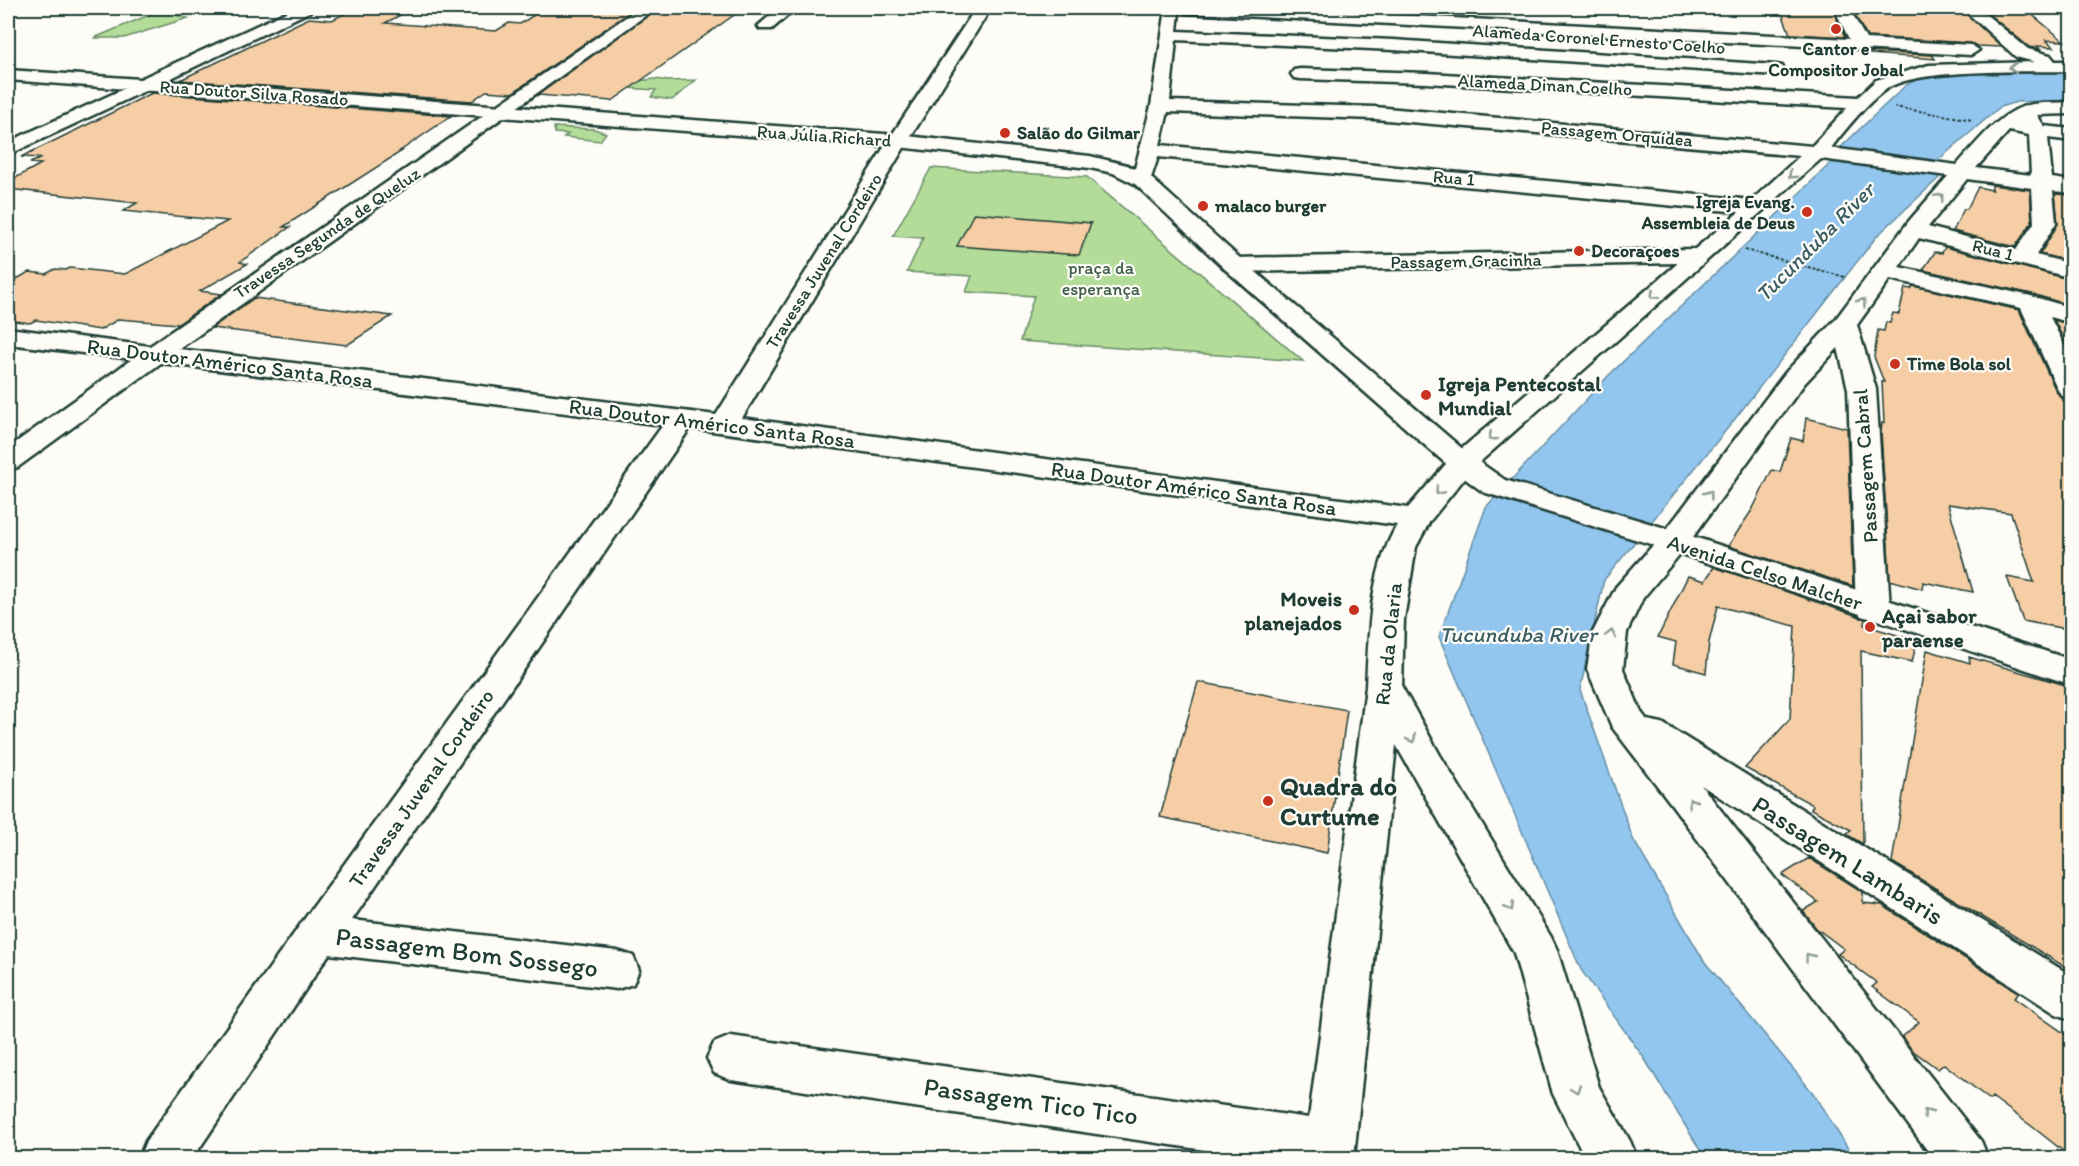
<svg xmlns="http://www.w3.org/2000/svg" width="2079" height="1166" font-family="Itim,sans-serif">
<rect width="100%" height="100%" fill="#fdfcf7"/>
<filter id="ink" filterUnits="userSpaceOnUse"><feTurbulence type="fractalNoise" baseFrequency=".0167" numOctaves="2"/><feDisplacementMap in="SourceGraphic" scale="12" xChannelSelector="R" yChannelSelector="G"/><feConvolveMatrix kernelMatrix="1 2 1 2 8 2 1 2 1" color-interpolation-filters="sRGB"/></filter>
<g filter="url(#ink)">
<path fill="#b3dc99" stroke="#698c66" stroke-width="1.5" d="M157,8H209C197,13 187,10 176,15L188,18L124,38H94L161,10L154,9Z
M656,79L668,81L696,80L672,100L651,97L656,90L625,88L635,81Z
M554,127L594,129L606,133L600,141L564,137L568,134L555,133Z
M931,168L1087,177L1303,361L1020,341L1034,296L966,292L972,276L907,272L923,238L893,236Z"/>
<path fill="#92c6ef" stroke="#648fa4" stroke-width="1.5" d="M1992,72L2071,73V100L2017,102L2000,107L1936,162L1840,148L1906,85L1920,78Z
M1832,162L1941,176L1877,236L1731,424L1604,580L1580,690L1633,839L1704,961L1813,1093L1854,1158H1705L1644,1058L1581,970L1439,637L1486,507L1609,375Z"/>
<path fill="#f6cea5" stroke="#1f3d34" stroke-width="1.5" d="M356,8L408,11L385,23L496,31L509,23L520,24L545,8H636L512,93L486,91L472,101L180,80L309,18L332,20Z
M658,8H744L612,101L538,95Z
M1780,8H1832L1845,37L1790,34Z
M1851,8H1960L2002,47L1977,46L1971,43L1867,37Z
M1981,8H2024L2064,41L2046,40L2054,47L2037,46L2040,49L2029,47Z
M1869,52L1932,55L1935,59L1870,54Z
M152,93L451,116L400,151H402L283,227H290L240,262L247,264L200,291L221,294L178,324L119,319L100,330L36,320L30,323L8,320V284L29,272L46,274L55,269L66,270L70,268L125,274L228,221L123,211L137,203L8,189V182L41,164L30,163L42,158L21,157Z
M1992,185L2030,190L2032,222L2015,247L1953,231L1964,209H1967L1978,187L1992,190Z
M2055,194L2072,195V262L2040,254L2058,224Z
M974,213L1091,223L1079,255L957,246Z
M1945,247L2072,280V306L2032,294L1923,270L1935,252L1942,253Z
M1913,286L2019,310L2056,391L2072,412V630L2023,621L2007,577L2034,582L2011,513L1948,504L1973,592L1923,582L1922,589L1890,580L1881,432L1882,423H1884L1882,382H1884L1874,357L1878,330L1884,331L1886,322L1890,323L1893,313L1899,314L1905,288L1911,289Z
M254,298L392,316L347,345L212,328Z
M2054,320L2072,325V355Z
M1806,418L1847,428L1853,586L1728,546L1752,510L1772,470L1780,472L1791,438L1803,441Z
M1714,567L1858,616L1865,619L1864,625L1917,641L1912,662L1861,651L1863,844L1846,834L1851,830L1811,809L1813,805L1745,768L1790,719L1795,626L1718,606L1709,642L1706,673L1673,664L1676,642L1658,637L1688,576L1705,581Z
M1927,650L1970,663L1969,657L2072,687V971L1892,862Z
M1198,682L1347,710L1327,853L1160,817Z
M1809,858L1863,892V903L1882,905L2019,993L2014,998L2072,1039V1158L2034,1128L1992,1097L1990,1100L1944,1064L1938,1069L1912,1050L1902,1037L1919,1022L1872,987L1877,983L1838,954L1844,949L1816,928L1803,911L1818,902L1782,875Z"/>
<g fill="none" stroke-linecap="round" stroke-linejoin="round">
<defs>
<path id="street" d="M639,8H656L179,349L716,415L888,141L976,8H991L908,141L742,418L1408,508L1452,457L1678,263L1234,272L1226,270L1222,265L1226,260L1234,258L1695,249L1739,212L1158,157L1149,184L1142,186L1135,184L1132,180L1151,106L1166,9H1176L1179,12L1177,31L1393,40L1776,65L1782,66L1785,70L1782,74L1776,75L1393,50L1176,40L1170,101L1375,107L1812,146L1847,108L1426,83L1300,79L1294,78L1291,74L1294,70L1300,69L1426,73L1858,97L1876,80L1929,65L2035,62L2016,57L1962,8H1978L2028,49L2050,55L2055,61H2072V71C2032,72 1918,68 1888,88C1869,100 1845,130 1831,148L1957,165C1977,142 2002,109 2033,104C2046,102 2059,103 2072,102V114L2037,115L2044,126L2072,129V141L2048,138L2052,178L2072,181V193L2053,191L2056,223L2036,255L2072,264V278L1919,238L1899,267L2031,296L2072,308V323L2050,317L2072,361V398L2062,396L2058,390L2021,308L1890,279L1857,325L1876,389L1890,608L1885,616L1873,619L1861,616L1856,608L1848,389L1838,348L1804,384L1685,548L1643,598L1627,632L1623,669L1641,712L1647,720L1662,723L2072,976V1020L2056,1014L1701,785L1981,1141L1988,1158H1933L1672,805L1612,727L1587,669L1593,632L1616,587L1663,534L1786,372L1835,320L1909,221L1948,176L1821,159L1472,469L1430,521L1416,547L1404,619L1402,687L1440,755L1551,937L1557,950L1599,1087L1630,1141L1637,1158H1585L1553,1094L1514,953L1396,745L1354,1158H1259L731,1080L714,1073L707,1058L714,1043L731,1036L1309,1118L1366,687C1369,633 1369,573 1397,525L690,428L352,920L617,951L633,956L639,970L633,984L617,989L329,954L193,1158H139L146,1141L303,921L663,425L161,363L18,467L8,470V448L132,359L8,344V328L150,346ZM1168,112L1375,119L1800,156L1752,200L1160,145ZM2009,131L2029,135L2031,175L1976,168ZM1967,179L2032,188L2034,223L2016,250L1928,227Z
M779,8H796L772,29H760L758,26Z
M1177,8H1263L1849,39L1834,8H1849L1866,39L1971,45L1979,50L1971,55L1185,13Z
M143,80L149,81L152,85L149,89L8,155V142Z"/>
<path id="secondary" d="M295,8H314L311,11L165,81L898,135L1090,156L1127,165L1149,176L1242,260L1472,457L1505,480L1685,534L2072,660V685L1663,548L1483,492L1452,469L1226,270L1135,184L1113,173L1090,168L898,147L8,80V70L140,79Z"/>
</defs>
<use href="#street" stroke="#1f3d34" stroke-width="5"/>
<use href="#secondary" stroke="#1f3d34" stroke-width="5"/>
<path stroke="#1f3d34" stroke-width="2" stroke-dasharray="3 2" stroke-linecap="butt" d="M1894,107L1973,120
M1745,250L1845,277"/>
<use href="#street" fill="#fdfcf7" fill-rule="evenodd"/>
<use href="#secondary" fill="#fdfcf7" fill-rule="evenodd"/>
</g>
<defs><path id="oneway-chevron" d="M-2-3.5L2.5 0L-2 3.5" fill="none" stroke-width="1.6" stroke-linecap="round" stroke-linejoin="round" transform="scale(1.5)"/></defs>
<g stroke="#8e9c96">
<use href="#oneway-chevron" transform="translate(2013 68) rotate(179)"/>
<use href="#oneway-chevron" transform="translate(1792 175) rotate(137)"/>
<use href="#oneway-chevron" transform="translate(1940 197) rotate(-50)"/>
<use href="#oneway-chevron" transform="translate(1654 295) rotate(139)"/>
<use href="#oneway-chevron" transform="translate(1862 302) rotate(-53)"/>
<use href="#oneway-chevron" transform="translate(1492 437) rotate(139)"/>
<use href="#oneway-chevron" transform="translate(1439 491) rotate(130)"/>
<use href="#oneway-chevron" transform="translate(1709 494) rotate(-53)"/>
<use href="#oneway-chevron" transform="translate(1611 634) rotate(-76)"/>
<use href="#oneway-chevron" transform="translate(1412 739) rotate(62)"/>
<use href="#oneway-chevron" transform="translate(1692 802) rotate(-127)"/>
<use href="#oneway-chevron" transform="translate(1510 907) rotate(60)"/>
<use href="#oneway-chevron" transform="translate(1809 957) rotate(-127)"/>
<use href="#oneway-chevron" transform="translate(1576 1089) rotate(70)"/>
<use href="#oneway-chevron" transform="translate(1927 1113) rotate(-127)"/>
</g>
</g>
<g fill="#c8321e" stroke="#fdfcf7" stroke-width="2">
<circle cx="1836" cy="29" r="6"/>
<circle cx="1005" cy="133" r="6"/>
<circle cx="1203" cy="206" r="6"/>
<circle cx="1807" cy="212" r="6"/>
<circle cx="1579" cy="251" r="6"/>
<circle cx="1895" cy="364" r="6"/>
<circle cx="1426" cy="395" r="6"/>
<circle cx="1354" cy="610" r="6"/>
<circle cx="1870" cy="627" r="6"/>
<circle cx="1268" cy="801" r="6"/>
</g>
<g text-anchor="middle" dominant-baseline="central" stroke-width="4.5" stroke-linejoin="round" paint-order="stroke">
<g font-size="18" fill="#1f3d34" stroke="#fdfcf7">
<text transform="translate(1599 39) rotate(4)">Alameda Coronel Ernesto Coelho</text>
<text transform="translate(1545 85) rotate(3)">Alameda Dinan Coelho</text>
<text transform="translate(254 93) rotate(4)">Rua Doutor Silva Rosado</text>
<text transform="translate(1617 134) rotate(5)">Passagem Orquídea</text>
<text transform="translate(824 136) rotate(4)">Rua Júlia Richard</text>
<text transform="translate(1454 178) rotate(5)">Rua 1</text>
<text transform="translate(327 233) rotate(-34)">Travessa Segunda de Queluz</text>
<text transform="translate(1993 250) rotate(14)">Rua 1</text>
<text transform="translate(824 261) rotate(-58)">Travessa Juvenal Cordeiro</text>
<text transform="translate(1466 261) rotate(-1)">Passagem Gracinha</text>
</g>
<g font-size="18" font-weight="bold" fill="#1f3d34" stroke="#fdfcf7" text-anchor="start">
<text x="1836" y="49" text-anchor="middle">Cantor e<tspan x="1836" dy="21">Compositor Jobal</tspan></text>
<text x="1017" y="133">Salão do Gilmar</text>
<text x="1795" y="202" text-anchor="end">Igreja Evang.<tspan x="1795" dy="21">Assembleia de Deus</tspan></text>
<text x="1215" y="206">malaco burger</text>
<text x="1591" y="251">Decoraçoes</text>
<text x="1907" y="364">Time Bola sol</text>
</g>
<g font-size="18" fill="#3d5d48" stroke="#fdfcf7">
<text x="1101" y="268">praça da<tspan x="1101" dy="21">esperança</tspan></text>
</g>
<g font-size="21" fill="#1f3d34" stroke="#fdfcf7">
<text transform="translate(230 363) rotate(7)">Rua Doutor Américo Santa Rosa</text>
<text transform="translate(712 423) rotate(7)">Rua Doutor Américo Santa Rosa</text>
<text transform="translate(1865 466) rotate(-94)">Passagem Cabral</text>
<text transform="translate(1194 488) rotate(8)">Rua Doutor Américo Santa Rosa</text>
<text transform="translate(1765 572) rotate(18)">Avenida Celso Malcher</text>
<text transform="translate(1388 644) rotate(-84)">Rua da Olaria</text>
<text transform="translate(421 788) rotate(-55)">Travessa Juvenal Cordeiro</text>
</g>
<g font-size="21" font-weight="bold" fill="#1f3d34" stroke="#fdfcf7" text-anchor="start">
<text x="1438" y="383">Igreja Pentecostal<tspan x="1438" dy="24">Mundial</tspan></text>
<text x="1342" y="598" text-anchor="end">Moveis<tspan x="1342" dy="24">planejados</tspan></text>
<text x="1882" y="615">Açai sabor<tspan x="1882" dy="24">paraense</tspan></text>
</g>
<g font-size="22" font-style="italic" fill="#3c5f63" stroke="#fdfcf7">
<text transform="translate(1815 242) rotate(-45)">Tucunduba River</text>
<text x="1518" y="634">Tucunduba River</text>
</g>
<g font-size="26" font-weight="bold" fill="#1f3d34" stroke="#fdfcf7" text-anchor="start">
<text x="1280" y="786">Quadra do<tspan x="1280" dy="30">Curtume</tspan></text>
</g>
<g font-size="26" fill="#1f3d34" stroke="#fdfcf7">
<text transform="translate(1848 860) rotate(32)">Passagem Lambaris</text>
<text transform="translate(467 952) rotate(7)">Passagem Bom Sossego</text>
<text transform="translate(1031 1101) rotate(8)">Passagem Tico Tico</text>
</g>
</g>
<rect width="2079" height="1166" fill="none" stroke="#fdfcf7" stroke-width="30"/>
<rect x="15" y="15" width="2049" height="1136" fill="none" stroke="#1f3d34" stroke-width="2" filter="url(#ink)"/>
</svg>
